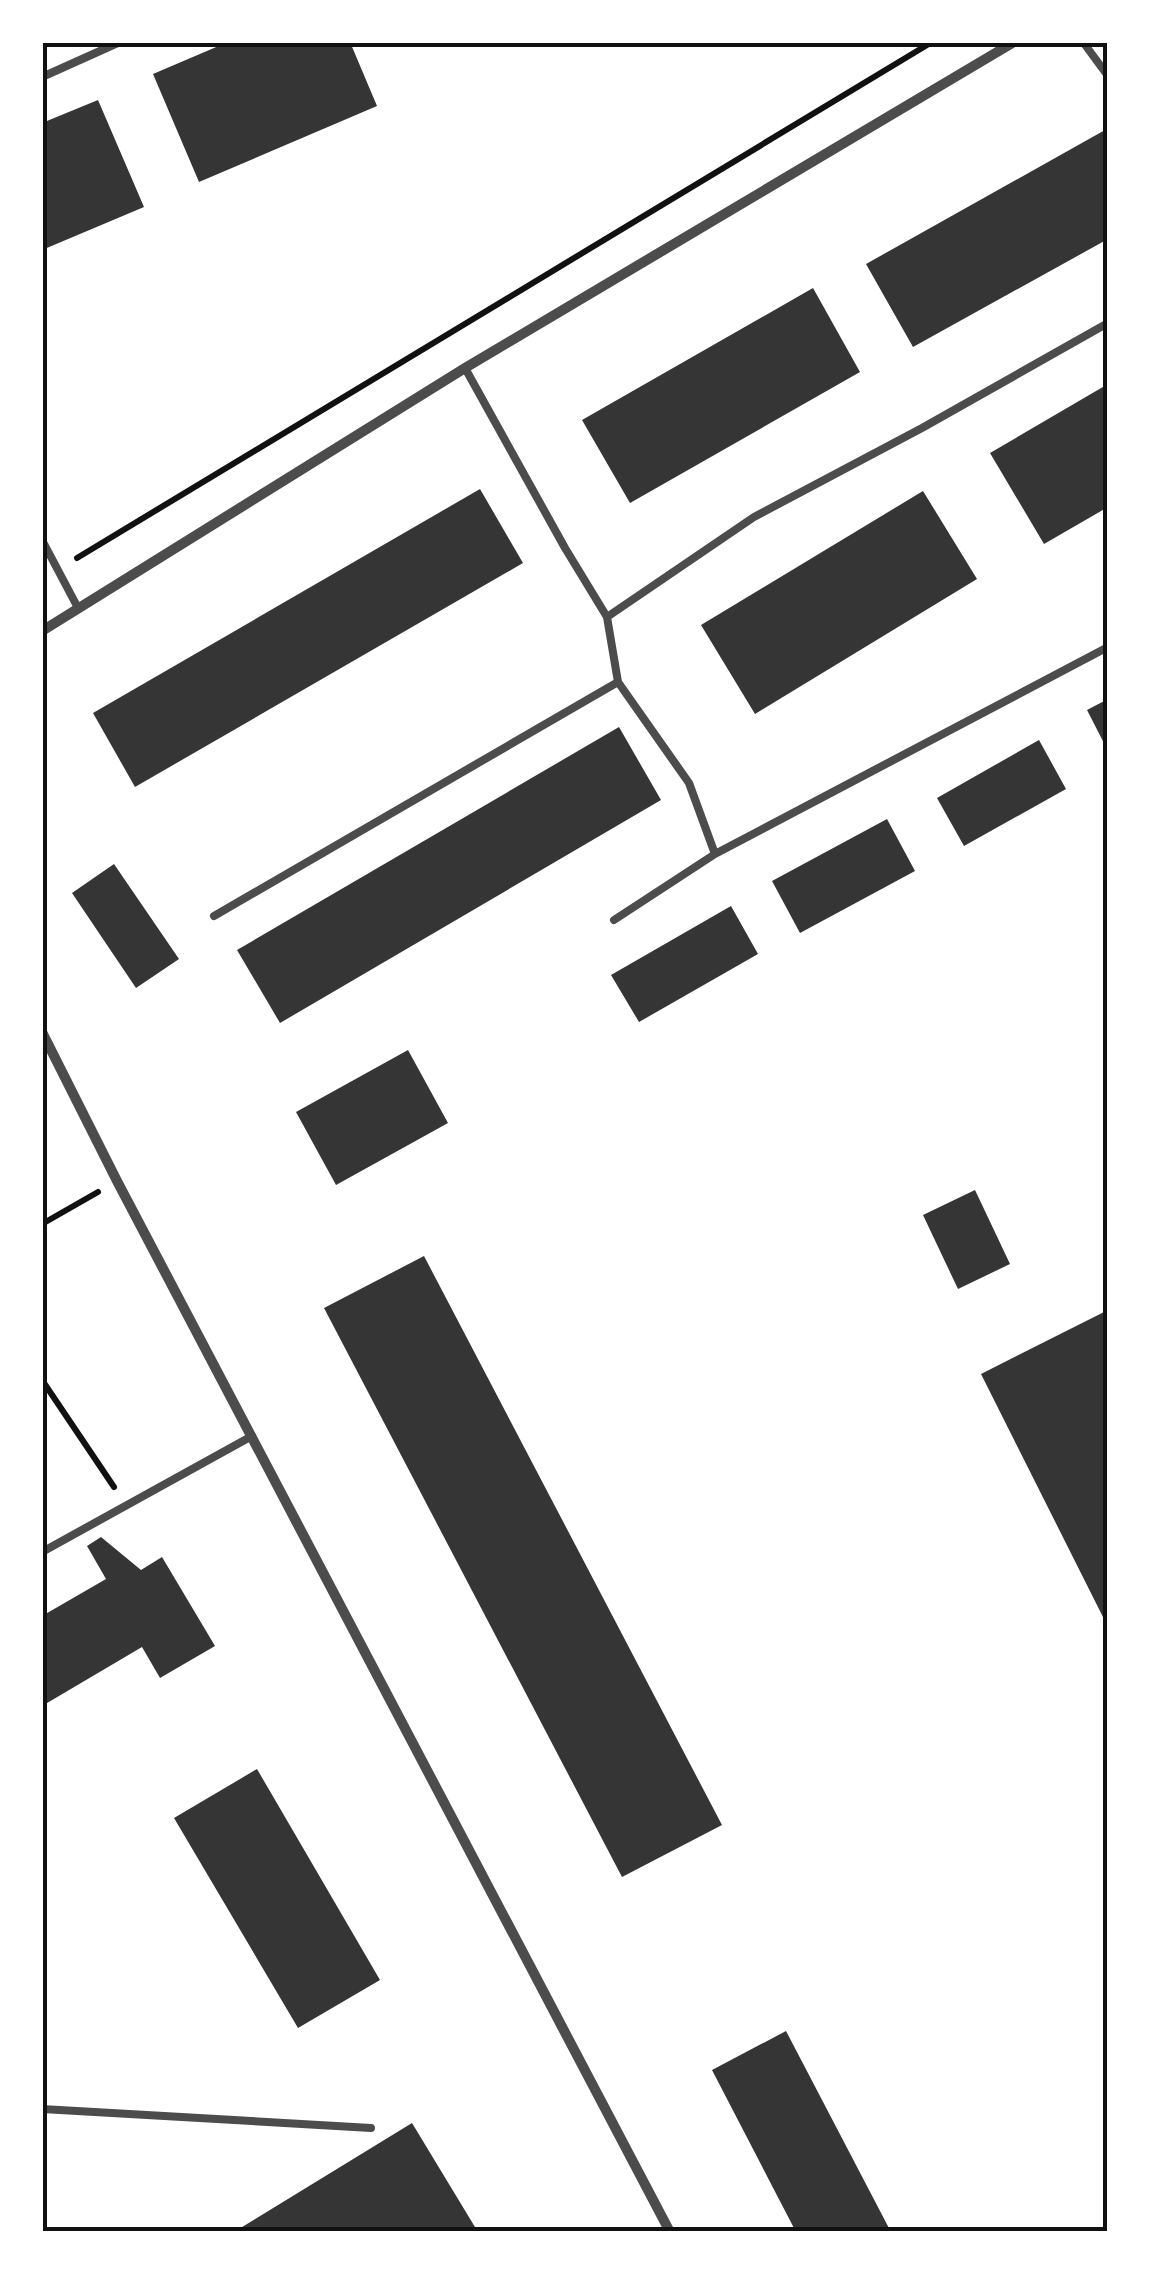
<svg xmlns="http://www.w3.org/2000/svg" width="1150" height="2274" font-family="Mulish,sans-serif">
<rect width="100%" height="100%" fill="#fff"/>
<path fill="#353535" d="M228,42H350L377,106L199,182L153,74Z
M98,100L144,207L42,250V123Z
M1105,130L1108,135V239L913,347L866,264Z
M813,288L860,372L630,503L582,420Z
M1108,384V507L1044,544L990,453Z
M480,489L523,563L135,787L93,713Z
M923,491L977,579L755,714L701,625Z
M1108,699V751L1087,710Z
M619,727L661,800L280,1023L237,950Z
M1039,740L1066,789L964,846L937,798Z
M887,819L915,871L800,933L772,881Z
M114,864L179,959L136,988L72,893Z
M731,906L758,954L639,1022L611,975Z
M408,1050L448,1123L336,1185L296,1112Z
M975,1190L1010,1264L958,1289L923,1215Z
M424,1256L722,1825L622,1877L324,1308Z
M1108,1310V1627L981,1374Z
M101,1537L141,1570L162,1557L215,1646L160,1678L142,1647L42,1706V1616L106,1579L87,1546Z
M257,1769L380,1980L298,2028L174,1818Z
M786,2031L891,2232H796L712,2070Z
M412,2123L478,2232H234Z"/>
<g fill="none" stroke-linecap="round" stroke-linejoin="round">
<path stroke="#111" stroke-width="6" d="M77,558L932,42
M42,1224L98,1192
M42,1380L114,1487"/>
<path stroke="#4c4c4c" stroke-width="8" d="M1083,42L1108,76
M42,77L120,42
M465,368L565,548L607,617
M42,540L78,608
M618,682L689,783L715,854
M214,916L618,682L607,617L754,517L922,428L1108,323
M614,920L715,854L1108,647
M42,1552L252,1436
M42,2109L371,2128"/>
<path stroke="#4c4c4c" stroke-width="10" d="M42,631L465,368L1014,42
M42,1032L117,1181L670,2232"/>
</g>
<rect width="1150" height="2274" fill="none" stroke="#ffffff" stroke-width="90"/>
<rect x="45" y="45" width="1060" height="2184" fill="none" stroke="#111" stroke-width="4"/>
</svg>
